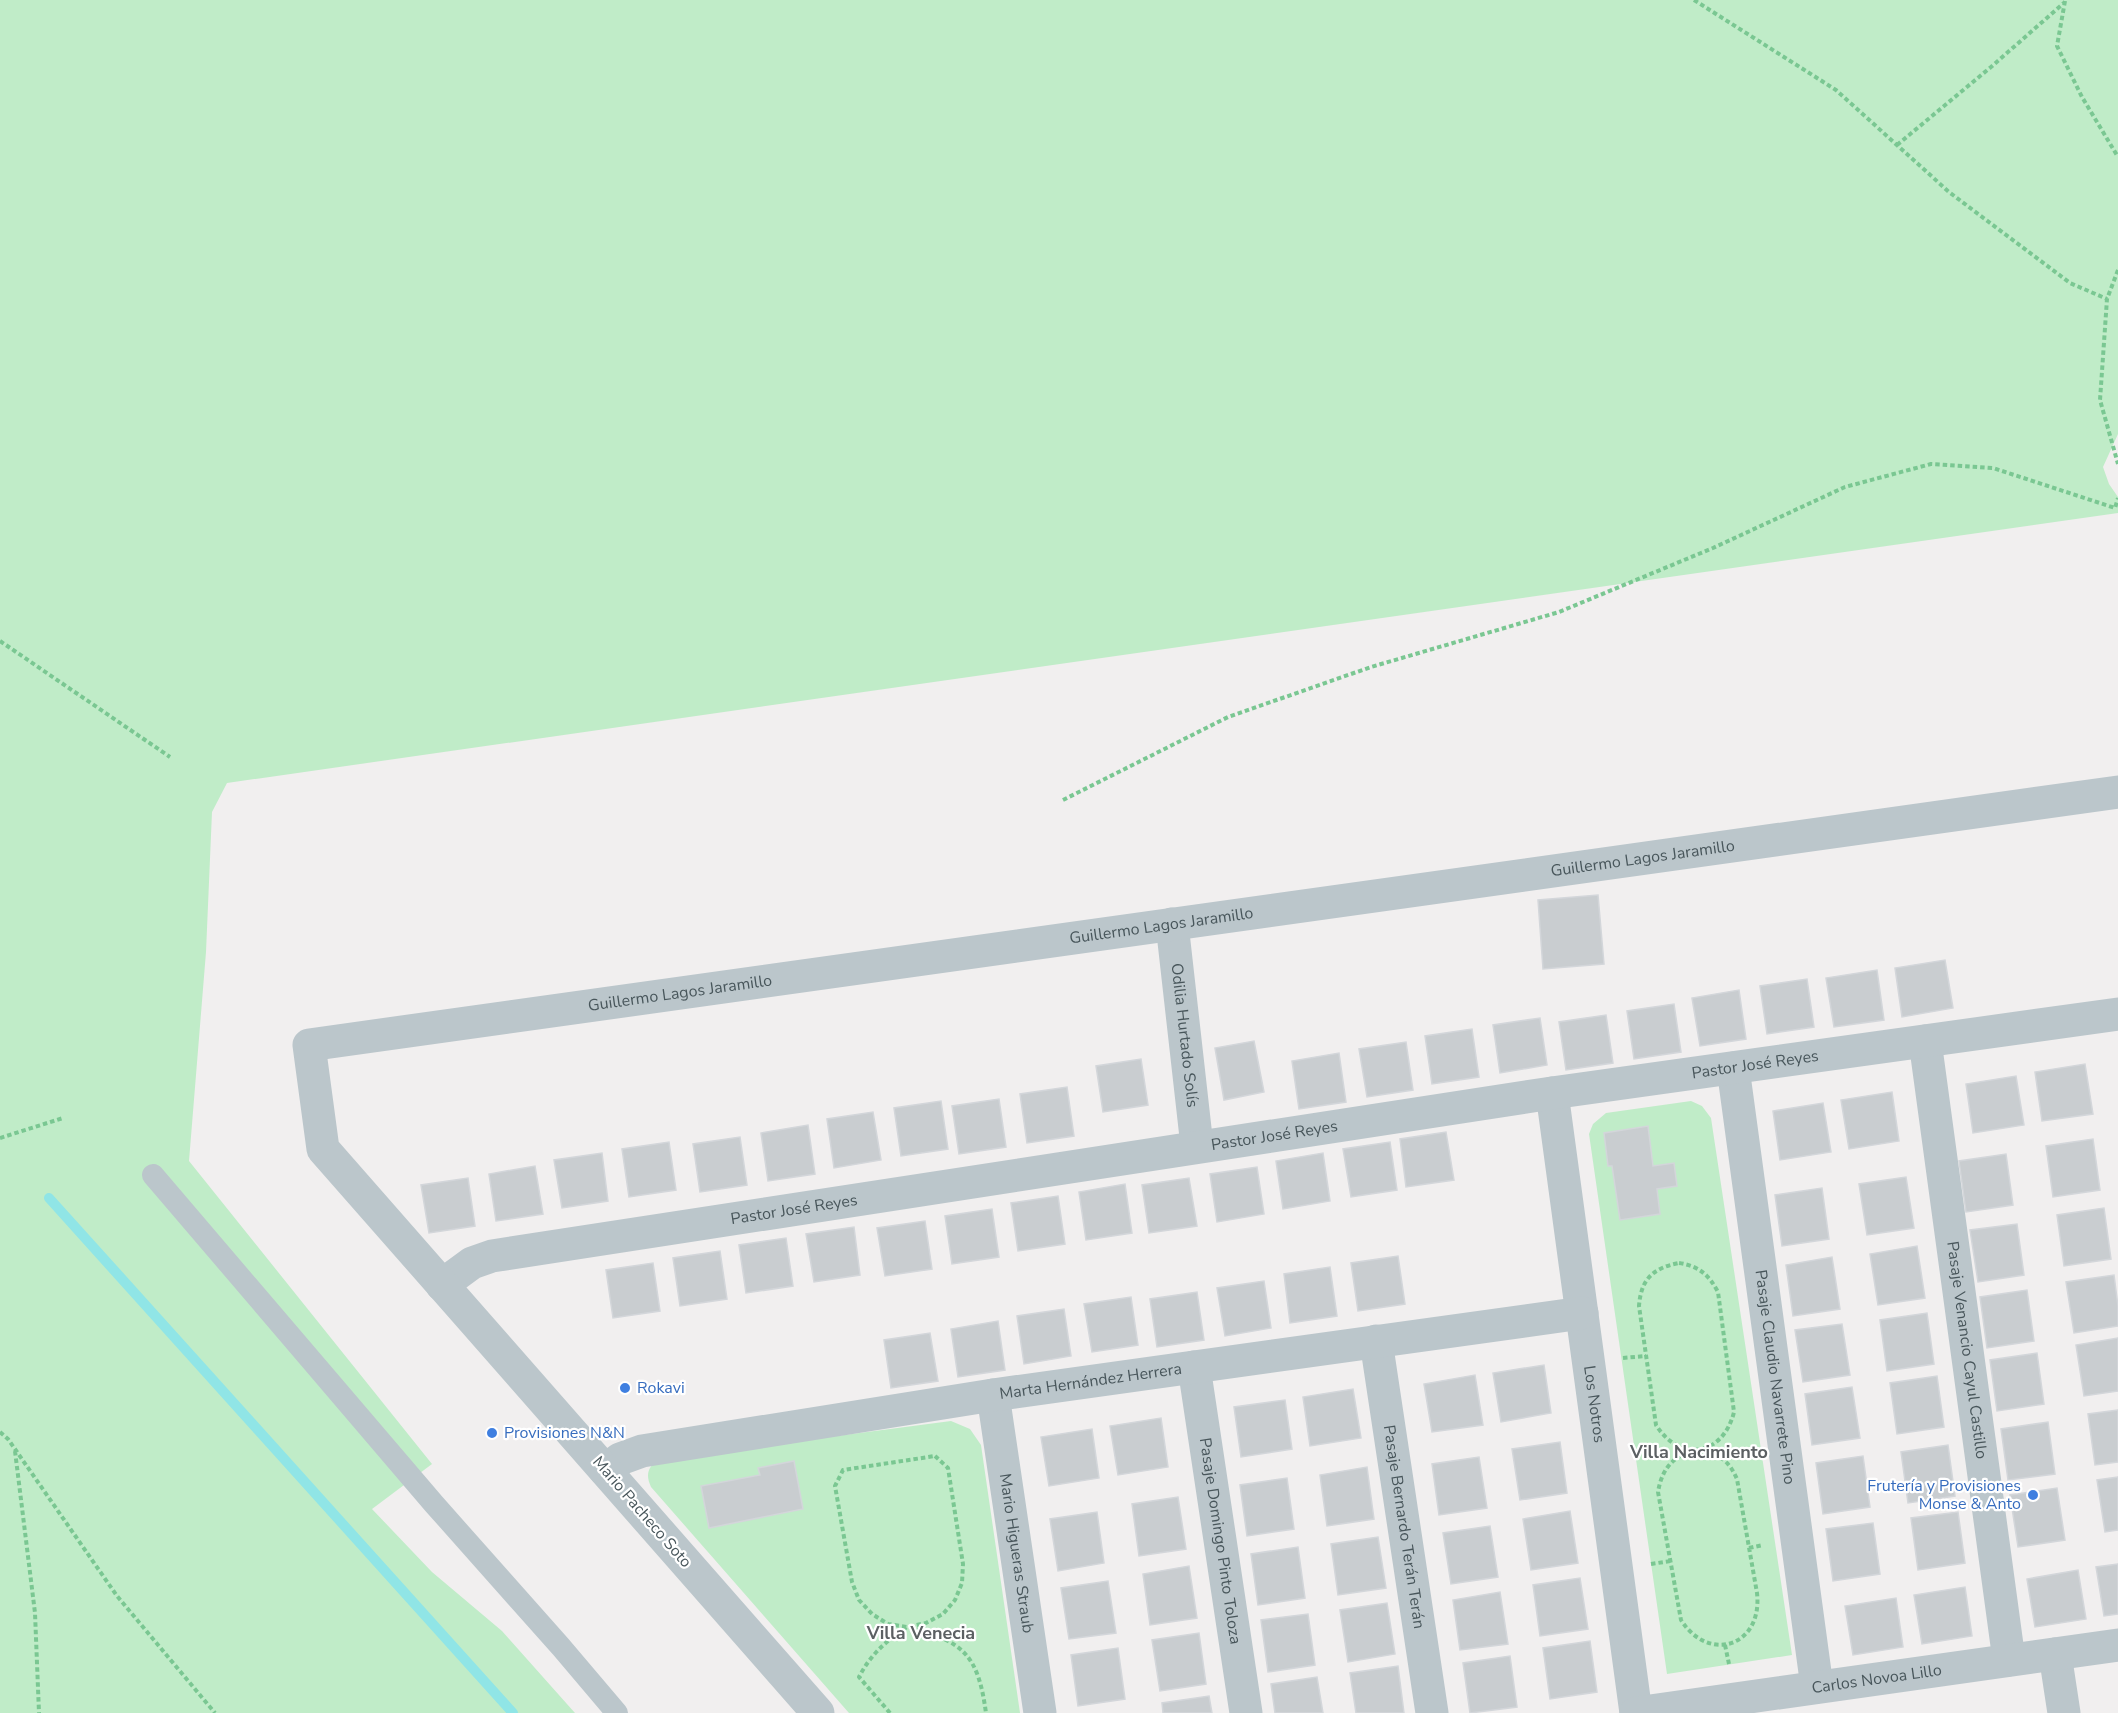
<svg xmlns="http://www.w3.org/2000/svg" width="2118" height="1713" font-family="'Nunito Sans',sans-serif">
<rect width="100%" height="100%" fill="#f1efef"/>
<path fill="#c0ecc8" d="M0,0H2118V434L2103,467L2109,484L2118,497V513L227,783L212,812L206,952L189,1161L432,1464L372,1509L432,1572L502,1631L575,1713H0Z
M1691,1101L1702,1106L1711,1118L1792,1655L1667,1674L1589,1134L1593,1124L1606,1113Z
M951,1421L970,1429L981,1445L1020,1713H849L651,1487C645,1474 648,1466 660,1459Z"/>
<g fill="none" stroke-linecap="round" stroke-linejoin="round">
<path stroke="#90e5e6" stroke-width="10" d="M49,1198L513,1713"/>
</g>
<path fill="#c9cdd0" stroke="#d3d6da" stroke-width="1.5" d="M1598,895L1604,964L1543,969L1538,900Z
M1945,960L1953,1008L1902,1017L1895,968Z
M1877,970L1884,1020L1834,1027L1826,978Z
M1807,979L1814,1027L1767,1034L1760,986Z
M1739,990L1746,1039L1700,1046L1692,998Z
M1674,1004L1681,1052L1634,1059L1627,1011Z
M1606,1015L1613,1063L1566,1070L1559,1022Z
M1540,1018L1547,1065L1500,1073L1493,1025Z
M1472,1029L1479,1077L1432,1084L1425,1036Z
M1254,1041L1264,1092L1224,1100L1215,1048Z
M1406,1042L1413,1090L1367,1097L1359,1049Z
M1339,1053L1346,1102L1299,1109L1292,1061Z
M1141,1059L1148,1105L1103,1112L1096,1066Z
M2085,1064L2093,1114L2042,1121L2035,1072Z
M2016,1076L2024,1125L1973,1133L1966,1084Z
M1067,1087L1074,1136L1027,1143L1020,1094Z
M1892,1092L1899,1141L1849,1149L1841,1100Z
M999,1099L1006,1147L959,1154L952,1106Z
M941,1101L948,1149L901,1156L894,1108Z
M1823,1103L1831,1152L1780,1160L1773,1111Z
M873,1112L881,1160L834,1168L827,1119Z
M808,1125L815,1174L768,1181L761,1133Z
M1648,1126L1653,1166L1674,1163L1677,1186L1657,1189L1660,1214L1620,1220L1612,1166H1608L1604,1133Z
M1446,1132L1454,1180L1406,1187L1400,1139Z
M740,1137L747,1185L700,1192L693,1144Z
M2093,1139L2100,1190L2053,1197L2046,1146Z
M669,1142L676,1190L629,1197L622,1149Z
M1390,1142L1397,1190L1351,1197L1343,1149Z
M602,1153L608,1201L562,1208L554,1160Z
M1323,1153L1330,1201L1283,1209L1276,1161Z
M2006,1154L2013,1205L1966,1212L1959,1161Z
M535,1166L543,1214L496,1221L489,1174Z
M1257,1167L1264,1214L1217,1222L1210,1174Z
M1906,1177L1914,1228L1867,1235L1859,1184Z
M468,1178L475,1226L429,1233L421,1185Z
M1189,1178L1197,1226L1149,1233L1142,1185Z
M1125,1184L1132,1233L1086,1240L1079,1192Z
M1822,1188L1829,1239L1782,1246L1775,1195Z
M1058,1196L1065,1244L1018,1251L1011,1203Z
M2104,1208L2111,1259L2064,1266L2057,1215Z
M992,1209L999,1257L952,1264L945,1216Z
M925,1221L932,1269L885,1276L877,1228Z
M2017,1224L2024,1275L1978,1282L1970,1230Z
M854,1227L860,1275L814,1282L806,1234Z
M786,1238L793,1286L746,1293L739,1245Z
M1917,1246L1925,1298L1878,1305L1870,1254Z
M720,1251L727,1299L680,1306L673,1258Z
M1398,1256L1405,1304L1358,1311L1351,1263Z
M1832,1257L1840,1309L1793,1316L1786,1265Z
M653,1263L660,1311L613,1318L606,1270Z
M1330,1267L1337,1316L1290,1323L1284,1274Z
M2114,1275L2118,1306V1326L2074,1333L2066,1282Z
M1264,1281L1271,1328L1225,1336L1217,1288Z
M2027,1290L2034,1341L1987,1348L1980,1297Z
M1197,1292L1204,1340L1157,1347L1150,1299Z
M1131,1297L1138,1345L1092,1352L1084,1304Z
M1064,1309L1071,1356L1024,1364L1017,1316Z
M1927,1313L1934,1364L1887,1371L1880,1320Z
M998,1321L1005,1370L958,1377L951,1329Z
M1842,1324L1850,1375L1803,1382L1795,1330Z
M930,1333L938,1381L891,1388L884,1340Z
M2118,1338V1391L2084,1396L2076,1345Z
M2037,1353L2044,1404L1997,1411L1990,1360Z
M1544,1365L1551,1413L1501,1422L1493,1373Z
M1475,1375L1483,1425L1432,1432L1424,1384Z
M1937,1376L1944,1427L1897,1434L1890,1383Z
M1852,1387L1860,1438L1812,1445L1805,1394Z
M1353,1389L1361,1438L1310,1446L1303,1397Z
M1285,1400L1292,1449L1241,1457L1234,1407Z
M2118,1410V1462L2095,1465L2088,1414Z
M1161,1418L1168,1467L1118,1475L1110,1426Z
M2048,1422L2055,1474L2008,1480L2001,1429Z
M1092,1429L1099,1478L1049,1486L1041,1437Z
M1560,1442L1567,1493L1520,1500L1512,1449Z
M1948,1445L1955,1496L1908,1503L1901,1452Z
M1863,1456L1870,1507L1823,1514L1816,1463Z
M1479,1457L1487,1508L1439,1515L1432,1464Z
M794,1461L803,1509L709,1528L701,1486L760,1475L758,1468Z
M1367,1467L1374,1519L1327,1526L1320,1475Z
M2118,1477V1530L2105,1532L2097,1480Z
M1287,1478L1294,1529L1247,1536L1240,1485Z
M2057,1488L2065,1540L2018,1547L2010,1495Z
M1178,1497L1186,1549L1139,1556L1132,1504Z
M1570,1511L1578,1563L1531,1570L1523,1519Z
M1097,1512L1104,1563L1058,1571L1050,1519Z
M1958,1512L1965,1563L1918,1570L1911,1518Z
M1873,1523L1880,1574L1833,1581L1826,1529Z
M1490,1526L1498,1577L1451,1584L1443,1533Z
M1378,1537L1386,1588L1338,1595L1331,1544Z
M1298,1547L1305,1598L1258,1605L1251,1554Z
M2118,1564V1614L2104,1616L2096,1567Z
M1189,1566L1197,1618L1150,1625L1143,1574Z
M2078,1570L2086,1619L2035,1627L2027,1579Z
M1580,1578L1588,1629L1540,1636L1533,1585Z
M1108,1581L1116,1633L1069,1639L1061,1588Z
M1965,1587L1972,1636L1922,1644L1914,1595Z
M1500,1592L1508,1644L1460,1650L1453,1600Z
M1896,1598L1903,1647L1853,1655L1845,1606Z
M1387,1603L1395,1654L1348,1662L1340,1610Z
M1308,1614L1315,1665L1268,1672L1261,1620Z
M1199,1633L1206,1684L1160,1691L1152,1640Z
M1590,1641L1597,1692L1550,1699L1543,1648Z
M1118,1648L1125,1699L1078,1706L1071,1655Z
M1510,1656L1517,1707L1470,1713L1463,1663Z
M1398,1666L1404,1713H1356L1350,1673Z
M1317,1677L1323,1713H1275L1271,1684Z
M1209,1696L1212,1713H1163L1162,1703Z"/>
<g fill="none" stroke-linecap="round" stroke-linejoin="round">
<path stroke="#7ac792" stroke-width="4" stroke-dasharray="4.5 3" stroke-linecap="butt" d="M1694,0L1836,90L1949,192L2070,283L2107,299
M2065,1L2057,46L2082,97L2118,157
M1897,145L1991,67L2065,2
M2118,270L2107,299L2100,400L2118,464
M0,641L170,757
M1063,800L1228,717L1371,667L1559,612L1713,548L1845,487L1931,464L1993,468L2115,508L2118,498
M0,1138L63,1118
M1679,1263C1699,1266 1709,1275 1718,1292L1734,1412C1723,1456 1680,1463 1656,1425L1639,1306C1641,1279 1653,1268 1679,1263Z
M1623,1358L1646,1356
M0,1432L8,1439L117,1596L215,1713
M1699,1450C1719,1453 1729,1461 1737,1479L1757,1593C1763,1646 1709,1664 1681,1620L1658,1492C1662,1468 1674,1454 1699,1450Z
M15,1451L35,1613L39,1713
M935,1456L948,1468L963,1564L962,1583L955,1600L943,1614L926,1623L907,1627L888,1624L872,1614L859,1600L852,1582L835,1486L843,1470Z
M1749,1548L1763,1545
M1651,1564L1671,1561
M1725,1645L1729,1664
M890,1713L859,1677C871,1654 886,1641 907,1627C964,1641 978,1655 986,1713"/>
<path stroke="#bbc6cb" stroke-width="22" d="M153,1175L434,1504L561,1647L617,1713"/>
<g stroke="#bbc6cb" stroke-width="33">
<path id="s1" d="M1172,924L1197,1146"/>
<path id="s2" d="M1925,1041L2009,1660"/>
<path id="s3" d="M1733,1068L1817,1687"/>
<path id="s4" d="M1552,1093L1636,1713"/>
<path id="s5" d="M442,1285L472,1263L492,1256L1552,1093L2118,1014"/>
<path id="s6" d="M1376,1341L1432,1713"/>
<path id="s7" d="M1194,1367L1246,1713"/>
<path id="s8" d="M993,1395L1040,1713"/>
<path id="s9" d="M605,1470L620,1459L642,1451L993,1395L1582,1313"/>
<path d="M2055,1654L2064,1713"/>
<path id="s10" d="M818,1713L323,1149L309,1045L2118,792"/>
<path id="s11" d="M1636,1713L2118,1645"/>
</g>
</g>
<g fill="#3f7fe0" stroke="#fff" stroke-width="2">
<circle cx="625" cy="1388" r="6"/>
<circle cx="492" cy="1433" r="6"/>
<circle cx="2033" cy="1495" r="6"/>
</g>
<g text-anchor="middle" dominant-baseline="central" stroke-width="4.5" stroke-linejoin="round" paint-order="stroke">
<g font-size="16" fill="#48565b" stroke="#fff">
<text stroke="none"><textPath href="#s10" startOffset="2202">Guillermo Lagos Jaramillo</textPath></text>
<text stroke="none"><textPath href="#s10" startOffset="1716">Guillermo Lagos Jaramillo</textPath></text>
<text stroke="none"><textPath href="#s10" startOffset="1230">Guillermo Lagos Jaramillo</textPath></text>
<text stroke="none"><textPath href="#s1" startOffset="112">Odilia Hurtado Solís</textPath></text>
<text stroke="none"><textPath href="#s5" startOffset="1336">Pastor José Reyes</textPath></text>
<text stroke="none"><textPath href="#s5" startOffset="850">Pastor José Reyes</textPath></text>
<text stroke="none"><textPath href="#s5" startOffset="364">Pastor José Reyes</textPath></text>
<text stroke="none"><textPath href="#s2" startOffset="312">Pasaje Venancio Cayul Castillo</textPath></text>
<text stroke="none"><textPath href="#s3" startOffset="312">Pasaje Claudio Navarrete Pino</textPath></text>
<text stroke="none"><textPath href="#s9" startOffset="496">Marta Hernández Herrera</textPath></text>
<text stroke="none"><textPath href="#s4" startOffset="314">Los Notros</textPath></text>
<text transform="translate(642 1512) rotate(49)">Mario Pacheco Soto</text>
<text stroke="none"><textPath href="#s6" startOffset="188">Pasaje Bernardo Terán Terán</textPath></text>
<text stroke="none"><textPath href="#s7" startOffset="176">Pasaje Domingo Pinto Toloza</textPath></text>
<text stroke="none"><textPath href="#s8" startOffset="160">Mario Higueras Straub</textPath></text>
<text stroke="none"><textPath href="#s11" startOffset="243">Carlos Novoa Lillo</textPath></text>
</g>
<g font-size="16" fill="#366cbe" stroke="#fff" text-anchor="start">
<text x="637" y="1388">Rokavi</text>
<text x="504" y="1433">Provisiones N&amp;N</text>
<text x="2021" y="1486" text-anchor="end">Frutería y Provisiones<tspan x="2021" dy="18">Monse &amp; Anto</tspan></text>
</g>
<g font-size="18" font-weight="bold" fill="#5c6063" stroke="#fff">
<text x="1699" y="1452">Villa Nacimiento</text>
<text x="921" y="1633">Villa Venecia</text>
</g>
</g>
</svg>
